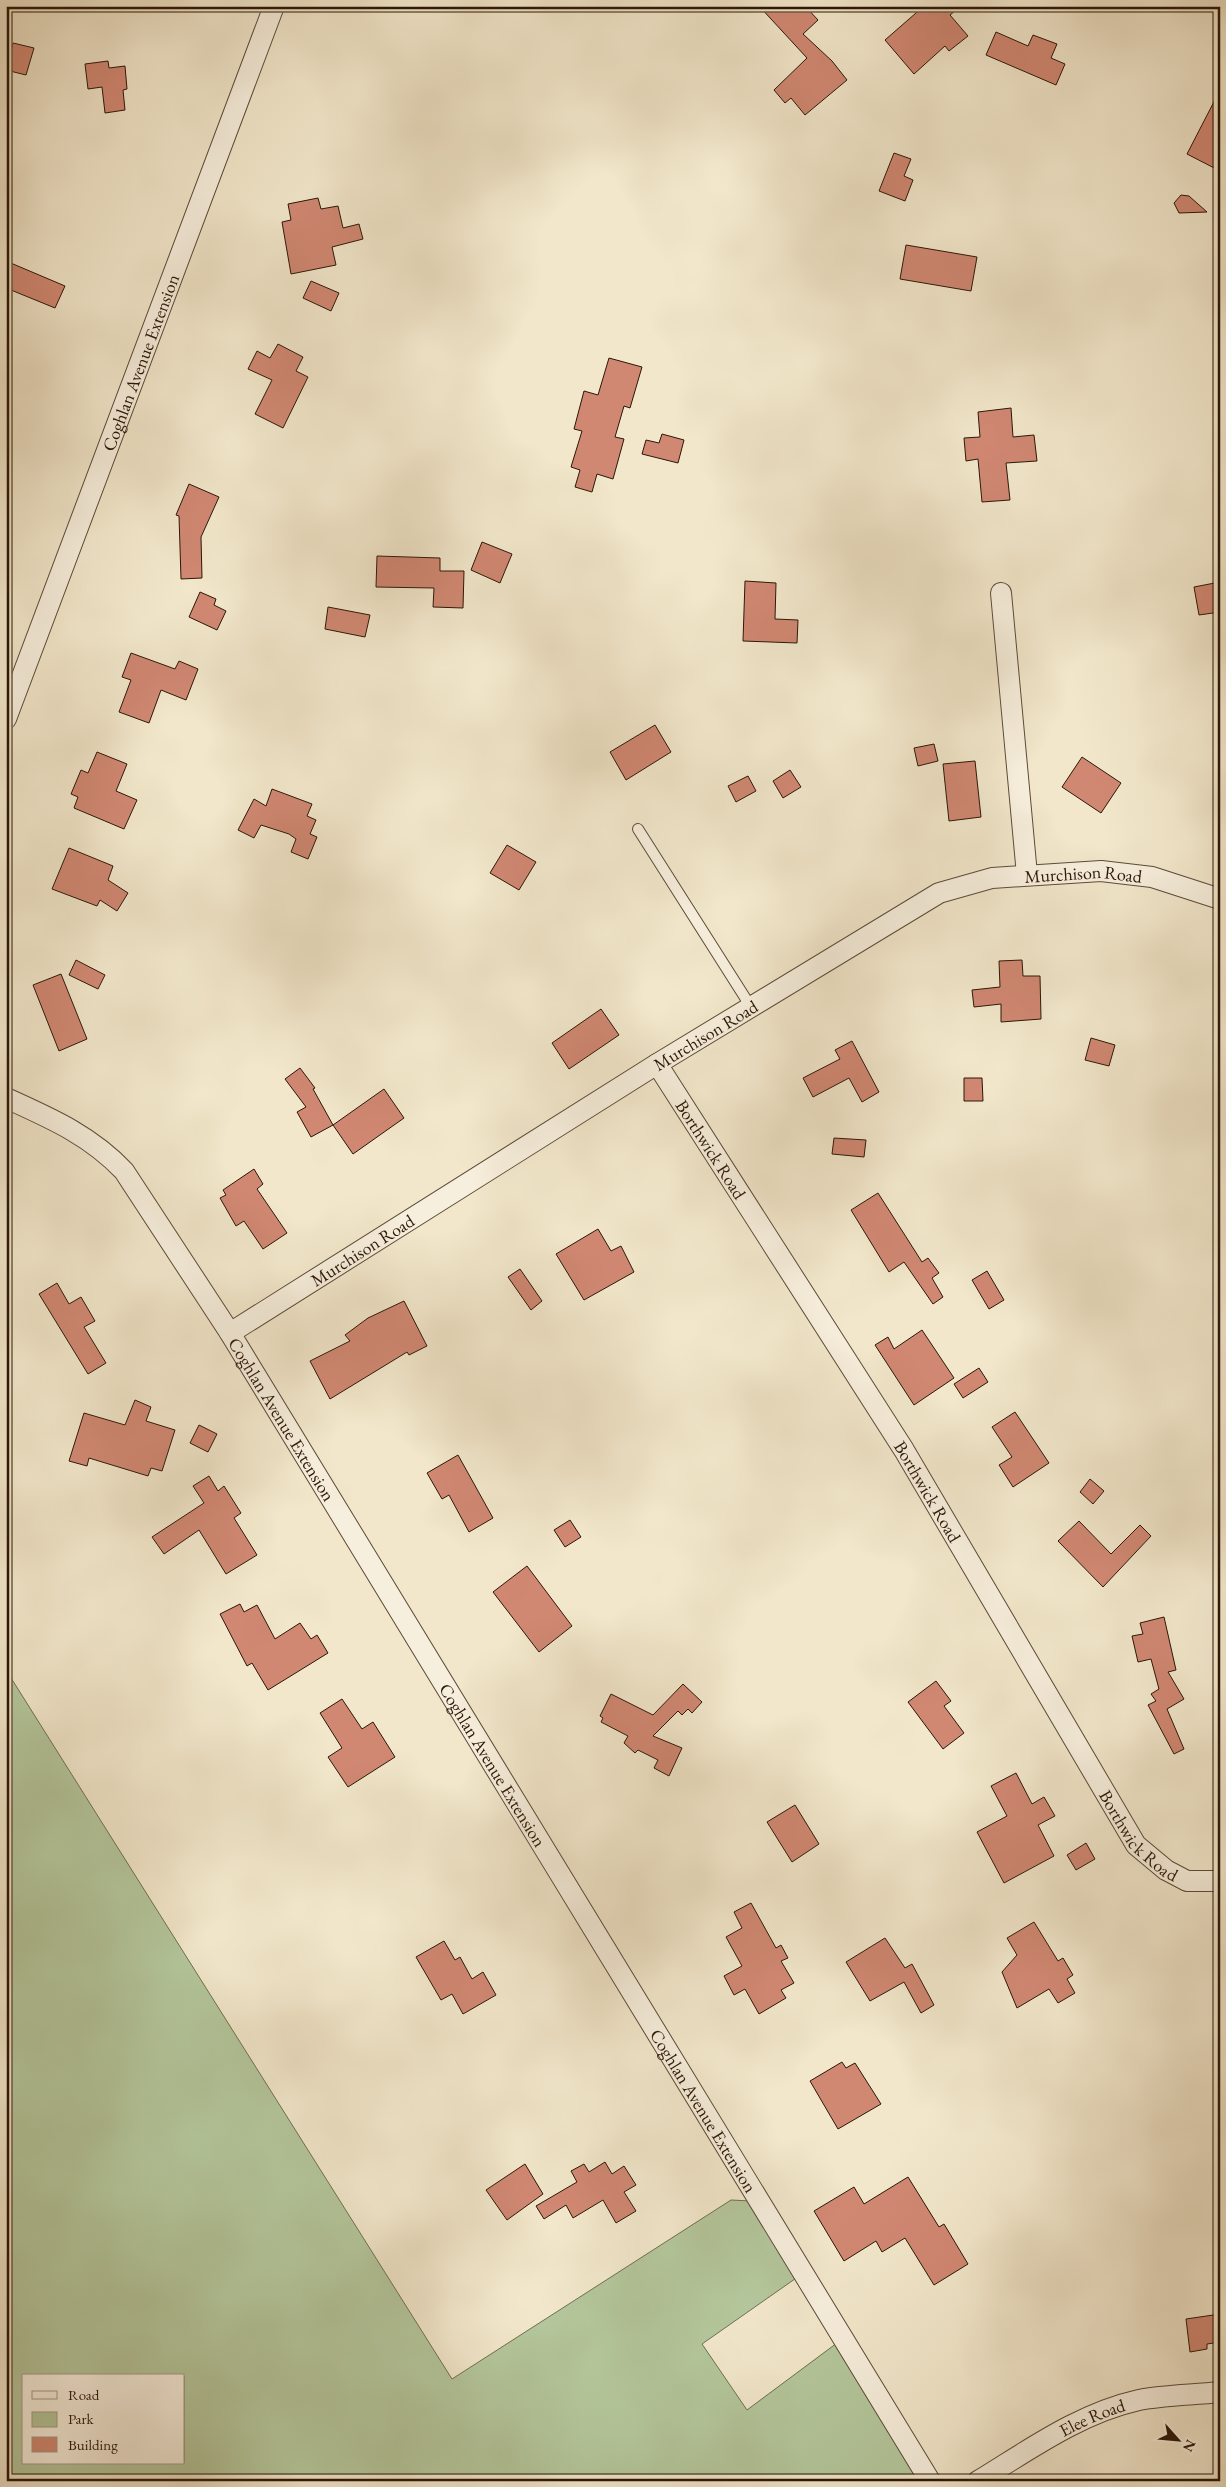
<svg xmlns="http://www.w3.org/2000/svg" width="1226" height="2487" font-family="'EB Garamond',serif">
<rect width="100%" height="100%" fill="#f2e7cb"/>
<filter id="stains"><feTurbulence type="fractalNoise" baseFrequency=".004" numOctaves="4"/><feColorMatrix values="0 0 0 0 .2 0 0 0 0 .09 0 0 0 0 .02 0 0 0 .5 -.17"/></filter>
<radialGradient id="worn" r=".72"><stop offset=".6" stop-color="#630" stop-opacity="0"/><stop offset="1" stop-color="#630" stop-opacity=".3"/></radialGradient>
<path fill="#b4c79c" stroke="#6f6f52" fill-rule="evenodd" d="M6,1670L452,2379L731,2200L751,2201L802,2274L702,2344L747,2410L841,2340L925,2481H6ZM24,2376H184V2463H24Z"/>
<path fill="#d18873" stroke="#2a1707" d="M759,6H805L818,20L803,34L832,61L847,80L805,115L791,98L785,103L774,90L807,58Z
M924,6H961L950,15L968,36L949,51L945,46L914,74L885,40Z
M996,32L1028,46L1033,35L1057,44L1051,58L1065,64L1056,85L986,55Z
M13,43L34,48L26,75L6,70Z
M108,61L109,68L125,66L127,89L123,90L125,110L105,113L102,87L88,89L85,64Z
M1220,90V171L1187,154Z
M894,153L911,159L904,176L913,180L905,201L879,191Z
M1181,195L1189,196L1207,212L1179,213L1174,203Z
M318,198L321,209L338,206L343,228L359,224L363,239L332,247L336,265L291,274L282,222L291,220L288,204Z
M906,245L977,257L971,291L900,279Z
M6,261L65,286L55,308L6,288Z
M311,281L339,293L331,311L303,298Z
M278,344L303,357L296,371L308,377L283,428L255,414L272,380L248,369L257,351L270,358Z
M609,358L642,367L630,408L624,406L615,437L624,439L613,479L597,474L592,492L575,487L580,470L571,467L582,431L574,429L584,391L598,395Z
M1011,408L1013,437L1034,435L1037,461L1006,463L1010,500L982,502L978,459L966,461L964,438L980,437L978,412Z
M662,434L684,440L678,463L642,454L646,440L659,443Z
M189,484L219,497L201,537L202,578L181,579L179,516L176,515Z
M482,542L512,554L500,583L471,570Z
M377,556L440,558V571H464L463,608L433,607L434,588L376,587Z
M745,581L776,583L775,619L798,620L797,643L743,641Z
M1220,582V612L1199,615L1194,587Z
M200,592L216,599L214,605L226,611L217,630L189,617Z
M328,607L370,615L365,637L325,629Z
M131,653L175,669L179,661L198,669L186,700L161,690L149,723L119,712L131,680L122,677Z
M655,725L671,752L626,780L610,752Z
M934,744L938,761L918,766L914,748Z
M97,752L127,764L116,791L137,800L124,829L74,808L78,797L71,794L81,770L88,773Z
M1082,757L1121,783L1101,813L1062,787Z
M975,761L981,817L949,821L943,764Z
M790,770L801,787L783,798L773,781Z
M748,776L756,791L736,802L728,786Z
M272,789L312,804L307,816L316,820L310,834L317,837L308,859L291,852L296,839L289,834L261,825L254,838L238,830L254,799L266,806Z
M507,845L536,862L519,890L490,873Z
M69,848L113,866L108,880L128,893L117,911L100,900L97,906L52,889Z
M76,960L105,975L98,989L69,975Z
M1022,960L1023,976H1040L1041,1019L1001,1022V1004L974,1007L972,990L1000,987L999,961Z
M61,974L87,1039L59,1051L33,985Z
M601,1009L619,1035L569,1069L552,1043Z
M1091,1038L1115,1045L1109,1066L1085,1060Z
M852,1041L879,1092L862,1102L849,1078L813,1097L803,1078L840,1059L835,1050Z
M300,1068L315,1088L313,1089L333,1125L311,1137L297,1112L306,1107L285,1079Z
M964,1078H982L983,1101H964Z
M384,1089L404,1118L353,1154L333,1125Z
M834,1138L866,1140L864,1157L832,1154Z
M254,1169L263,1184L257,1189L287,1233L263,1249L244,1221L236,1226L220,1198L226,1195L223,1190Z
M878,1193L922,1262L928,1258L939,1273L932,1278L943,1297L933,1304L904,1262L889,1272L851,1210Z
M598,1229L611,1251L621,1246L634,1272L584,1300L556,1254Z
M520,1269L542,1301L531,1310L508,1277Z
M987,1271L1004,1300L989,1309L972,1280Z
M57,1283L69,1304L81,1297L95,1321L84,1327L106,1363L88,1374L39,1294Z
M404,1301L427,1346L409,1355L407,1352L330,1399L310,1361L350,1341L345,1335L368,1318Z
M922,1330L954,1378L914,1405L875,1345L888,1337L894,1349Z
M979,1368L988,1382L963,1398L954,1384Z
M135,1400L151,1407L146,1421L175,1430L162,1471L151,1468L148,1476L89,1458L87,1466L69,1461L84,1413L125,1425Z
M1015,1412L1049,1463L1013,1487L999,1465L1012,1457L992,1427Z
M199,1425L217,1434L208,1452L190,1443Z
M458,1455L493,1518L469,1532L449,1495L442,1499L427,1473Z
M209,1476L218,1491L224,1486L241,1513L234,1518L257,1555L226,1574L199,1530L164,1554L152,1537L204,1503L193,1486Z
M1090,1479L1104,1491L1093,1504L1080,1492Z
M570,1520L581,1537L565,1547L554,1530Z
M1079,1521L1111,1554L1140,1525L1151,1536L1103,1587L1058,1541Z
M527,1566L572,1626L539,1652L493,1592Z
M240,1604L244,1612L257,1605L275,1639L300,1623L311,1639L317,1635L328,1653L268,1690L252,1663L247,1666L220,1614Z
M1164,1617L1176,1670L1168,1672L1184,1699L1167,1709L1184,1749L1174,1754L1148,1705L1156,1701L1151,1694L1159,1689L1151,1659L1138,1662L1132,1636L1143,1634L1140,1623Z
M936,1681L951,1701L944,1706L964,1733L943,1749L908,1702Z
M683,1684L702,1702L692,1713L688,1709L682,1715L678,1711L653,1736L682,1748L669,1776L654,1768L658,1760L638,1750L635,1753L624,1743L628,1736L601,1722L603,1718L600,1716L611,1694L653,1715Z
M342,1699L362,1729L373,1722L395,1757L348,1787L328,1757L342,1748L320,1713Z
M1016,1773L1032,1804L1044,1797L1055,1816L1038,1825L1054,1856L1004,1883L977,1832L1007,1816L991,1786Z
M795,1805L819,1844L792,1862L767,1822Z
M1086,1843L1095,1859L1076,1870L1067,1855Z
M751,1903L776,1948L781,1945L788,1958L781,1961L794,1983L781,1990L786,1998L759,2014L745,1989L734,1995L724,1976L742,1966L726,1937L742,1928L734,1912Z
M1034,1922L1058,1961L1063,1958L1073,1975L1067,1979L1075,1993L1058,2003L1049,1989L1017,2008L1002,1972L1017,1955L1007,1938Z
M885,1938L905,1968L912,1964L934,2005L921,2013L904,1982L870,2001L846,1962Z
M444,1941L455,1960L460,1957L472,1979L483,1972L496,1995L463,2014L452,1994L441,2000L416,1957Z
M842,2062L846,2068L855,2063L881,2104L838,2129L810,2081Z
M605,2162L612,2174L624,2166L636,2185L624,2192L636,2211L616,2223L603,2200L573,2218L566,2205L544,2219L536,2206L577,2182L571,2171L584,2164L589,2172Z
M525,2164L543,2194L507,2220L486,2190Z
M908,2177L939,2227L944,2224L968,2264L934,2285L905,2238L882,2252L876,2241L844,2261L814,2211L854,2187L864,2204Z
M1220,2314V2342L1207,2344V2349L1190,2352L1186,2319Z"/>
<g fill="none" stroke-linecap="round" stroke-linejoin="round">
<defs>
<path id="service" d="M638,829L751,1007"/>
<g id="minor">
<path d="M1001,593L1027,875"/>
<path id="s1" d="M6,719L274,6"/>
<path id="s2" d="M657,1064L904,1450L1136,1845L1166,1870L1187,1881H1220"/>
<path id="s3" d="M6,1098C50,1118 90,1135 124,1171L230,1333L930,2481"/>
<path id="s4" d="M230,1333L657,1064L939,893L992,878L1101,871L1152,877L1220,899"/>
<path id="s5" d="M978,2481C1029,2450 1080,2413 1139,2400C1165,2395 1193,2395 1220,2392"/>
</g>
</defs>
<use href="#service" stroke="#5c4b38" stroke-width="12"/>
<use href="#minor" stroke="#5c4b38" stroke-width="22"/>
<use href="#service" stroke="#f7efdd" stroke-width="10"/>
<use href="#minor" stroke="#f7efdd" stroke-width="20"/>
</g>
<g text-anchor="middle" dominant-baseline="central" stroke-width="5" stroke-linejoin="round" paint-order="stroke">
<g font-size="18" fill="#2a1707" stroke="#f7efdd">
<text stroke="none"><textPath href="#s1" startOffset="381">Coghlan Avenue Extension</textPath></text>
<text stroke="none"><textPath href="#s4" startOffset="981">Murchison Road</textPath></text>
<text stroke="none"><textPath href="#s4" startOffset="561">Murchison Road</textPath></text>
<text stroke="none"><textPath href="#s2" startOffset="101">Borthwick Road</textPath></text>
<text stroke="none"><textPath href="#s4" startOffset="156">Murchison Road</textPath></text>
<text stroke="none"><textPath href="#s3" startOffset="434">Coghlan Avenue Extension</textPath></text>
<text stroke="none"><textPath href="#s2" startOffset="506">Borthwick Road</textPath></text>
<text stroke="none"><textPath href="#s3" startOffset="839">Coghlan Avenue Extension</textPath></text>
<text stroke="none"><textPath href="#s2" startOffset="911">Borthwick Road</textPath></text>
<text stroke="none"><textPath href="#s3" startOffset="1244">Coghlan Avenue Extension</textPath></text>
<text stroke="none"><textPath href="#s5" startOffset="131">Elee Road</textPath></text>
</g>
</g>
<rect width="1226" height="2487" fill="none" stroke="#f2e7cb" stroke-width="25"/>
<rect x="8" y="8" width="1211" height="2472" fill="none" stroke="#2a1707" stroke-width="2.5"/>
<rect x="12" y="12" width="1201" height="2462" fill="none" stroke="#2a1707"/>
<rect x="22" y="2374" width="162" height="90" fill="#f7efdd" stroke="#a59987"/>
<rect x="32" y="2391" width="25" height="8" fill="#f7efdd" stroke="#a59987"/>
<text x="68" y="2400" font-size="15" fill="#2a1707">Road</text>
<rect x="32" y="2412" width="25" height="15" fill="#b4c79c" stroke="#a59987"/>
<text x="68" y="2424" font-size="15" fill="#2a1707">Park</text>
<rect x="32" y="2437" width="25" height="15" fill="#d18873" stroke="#a59987"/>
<text x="68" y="2450" font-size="15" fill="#2a1707">Building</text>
<g transform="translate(1178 2440) rotate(117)" stroke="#f7efdd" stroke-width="4" paint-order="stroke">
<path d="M0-4L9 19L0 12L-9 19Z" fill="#2a1707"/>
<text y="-8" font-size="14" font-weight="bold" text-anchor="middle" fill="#2a1707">N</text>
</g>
<rect width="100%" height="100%" filter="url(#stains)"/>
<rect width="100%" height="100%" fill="url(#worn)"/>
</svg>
